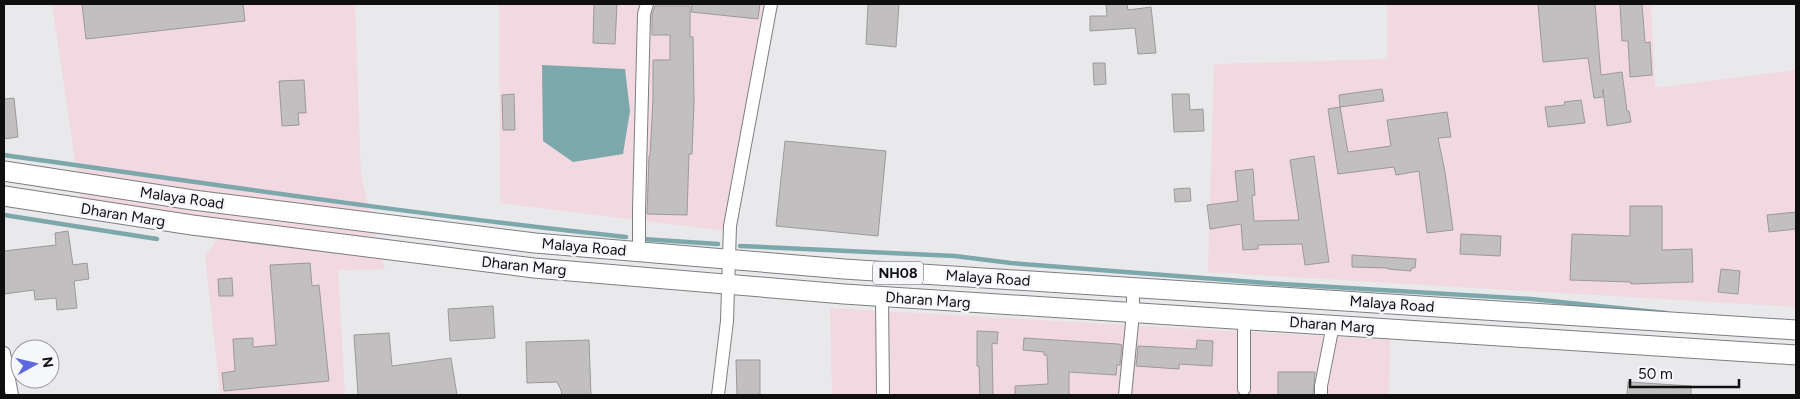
<svg xmlns="http://www.w3.org/2000/svg" width="1800" height="399" font-family="Figtree,sans-serif">
<rect width="100%" height="100%" fill="#e9e9ec"/>
<path fill="#f1d8e1" d="M52,4H355L361,176L376,237L192,225L82,208Z
M499,4H770L727,231L500,203Z
M1387,4H1651L1655,88L1796,70V307L1208,272L1214,64L1387,59Z
M219,238L380,250L385,269L338,270L345,395H242L220,393L205,255Z
M830,308L1390,340L1389,395H832Z"/>
<path fill="#7ca8ac" d="M542,65L625,69L630,111L623,154L573,162L543,141Z"/>
<g fill="none" stroke-linecap="round" stroke-linejoin="round">
<path stroke="#7ca8ac" stroke-width="4.5" d="M4,155C211,184 418,215 626,237
M4,215L157,239
M642,239L718,244
M740,246L955,256L1011,263L1267,283L1531,299L1666,313"/>
</g>
<path fill="#c2bfc1" stroke="#9c999b" d="M82,4H243L245,21L86,39Z
M594,4H617L615,44L593,43Z
M692,4H760L758,19L691,12Z
M868,4H899L896,47L866,44Z
M1106,4H1127L1128,10L1151,7L1156,53L1138,54L1135,28L1090,31V16H1107Z
M1538,4H1595L1601,75L1622,72L1627,111H1629L1631,122L1607,126L1603,89V97L1594,98L1588,58L1543,62Z
M1620,4H1642L1645,43L1650,42L1652,75L1630,77L1628,41H1622Z
M655,6H690V37H693L694,102L692,154H689L687,215L647,214L649,156H650L653,100V60H670V35H652V15Z
M1093,63H1105L1106,84L1094,85Z
M304,80L306,113H298L299,125L282,126L279,81Z
M1382,89L1384,101L1340,107L1339,95Z
M514,94L515,130H503L502,95Z
M1172,94H1189L1190,110L1203,109L1204,131L1174,132Z
M14,98L18,137L4,139V99Z
M1581,100L1585,123L1548,127L1545,107L1565,105L1564,102Z
M1340,107L1348,152L1391,146L1387,120L1447,112L1451,137L1438,138L1445,172L1453,230L1427,233L1419,171L1396,175L1394,167L1338,174L1328,109Z
M785,141L886,151L878,236L776,226Z
M1314,156L1329,262L1305,265L1302,244L1258,245V249L1243,250L1241,224L1210,229L1207,205L1238,201L1235,171L1253,169L1255,195L1252,196L1254,221L1299,220L1290,160Z
M1190,188L1191,201L1175,202L1174,189Z
M1630,206H1662V250L1692,249L1693,282L1631,284V282L1570,280L1572,234L1630,236Z
M1796,212V229L1769,232L1767,215Z
M68,231L73,265L87,263L89,279L74,281L77,308L57,310L56,298L35,300L34,290L4,294V251L56,245L55,233Z
M1461,234L1501,236L1500,256L1460,254Z
M1352,255L1416,259L1415,268H1411V271L1388,269V268L1352,267Z
M310,263L312,286L319,285L329,381L224,391L222,373L235,371L233,339L253,338V347L276,345L270,265Z
M1721,269L1740,271L1738,294L1718,292Z
M232,278L233,296H219L218,279Z
M493,306L495,338L450,341L448,309Z
M977,331L998,332L997,344L992,343L993,395H980L979,366H977Z
M389,333L392,366L451,358L457,395H358L354,335Z
M1024,338L1118,344L1122,345L1120,365H1117L1116,375L1069,372V395H1015V386L1048,384L1047,355H1044V352L1023,350Z
M589,340L591,395H562L561,390L557,382L527,383L526,342Z
M1197,340L1213,341L1212,366L1179,364V369L1136,366L1138,346L1196,349Z
M736,360H760V395H737Z
M1278,372H1315L1313,395H1278Z
M1628,382L1691,386V395H1627Z"/>
<g fill="none" stroke-linecap="round" stroke-linejoin="round">
<defs>
<path id="minor" d="M639,251V210L644,14L647,4
M882,297L883,395
M4,353L12,395
M1244,389V320
M718,395L727,321L730,226L771,4
M1125,395L1133,313V288
M1321,395V386L1333,325"/>
<path id="primary" d="M4,171L193,200L535,243L844,269L1796,330
M4,196L192,225L534,268L844,294L1796,355"/>
</defs>
<use href="#minor" stroke="#7d7e81" stroke-width="14"/>
<use href="#primary" stroke="#7d7e81" stroke-width="21"/>
<use href="#minor" stroke="#fff" stroke-width="12"/>
<use href="#primary" stroke="#fff" stroke-width="19"/>
</g>
<g text-anchor="middle" dominant-baseline="central" stroke-width="5" stroke-linejoin="round" paint-order="stroke">
<rect fill="#f6f7fa" stroke="#545556" stroke-width="1" x="873" y="261.5" width="50" height="23" rx="4"/>
<g font-size="14" font-weight="bold" fill="#0f0f10">
<text x="898" y="273">NH08</text>
</g>
<g font-size="15" fill="#0f0f10" stroke="#f6f7fa">
<text transform="translate(182 198) rotate(8)">Malaya Road</text>
<text transform="translate(123 215) rotate(9)">Dharan Marg</text>
<text transform="translate(584 247) rotate(5)">Malaya Road</text>
<text transform="translate(524 266) rotate(6)">Dharan Marg</text>
<text transform="translate(988 278) rotate(4)">Malaya Road</text>
<text transform="translate(928 300) rotate(4)">Dharan Marg</text>
<text transform="translate(1392 304) rotate(4)">Malaya Road</text>
<text transform="translate(1332 325) rotate(4)">Dharan Marg</text>
</g>
</g>
<rect width="1800" height="399" fill="none" stroke="#0f0f10" stroke-width="10"/>
<g transform="translate(35 364) rotate(82)"><circle r="24" fill="#f6f7fa" stroke="#9a9a9c"/>
<path d="M0-4L9 19L0 12L-9 19Z" fill="#5e69e1"/>
<text y="-8" font-size="14" font-weight="bold" text-anchor="middle" fill="#0f0f10">N</text>
</g>
<path d="M1630 379v8h109v-8" fill="none" stroke="#0f0f10" stroke-width="2.5"/>
<text x="1638" y="379" font-size="15" fill="#0f0f10" stroke="#f6f7fa" stroke-width="4" paint-order="stroke">50 m</text>
</svg>
